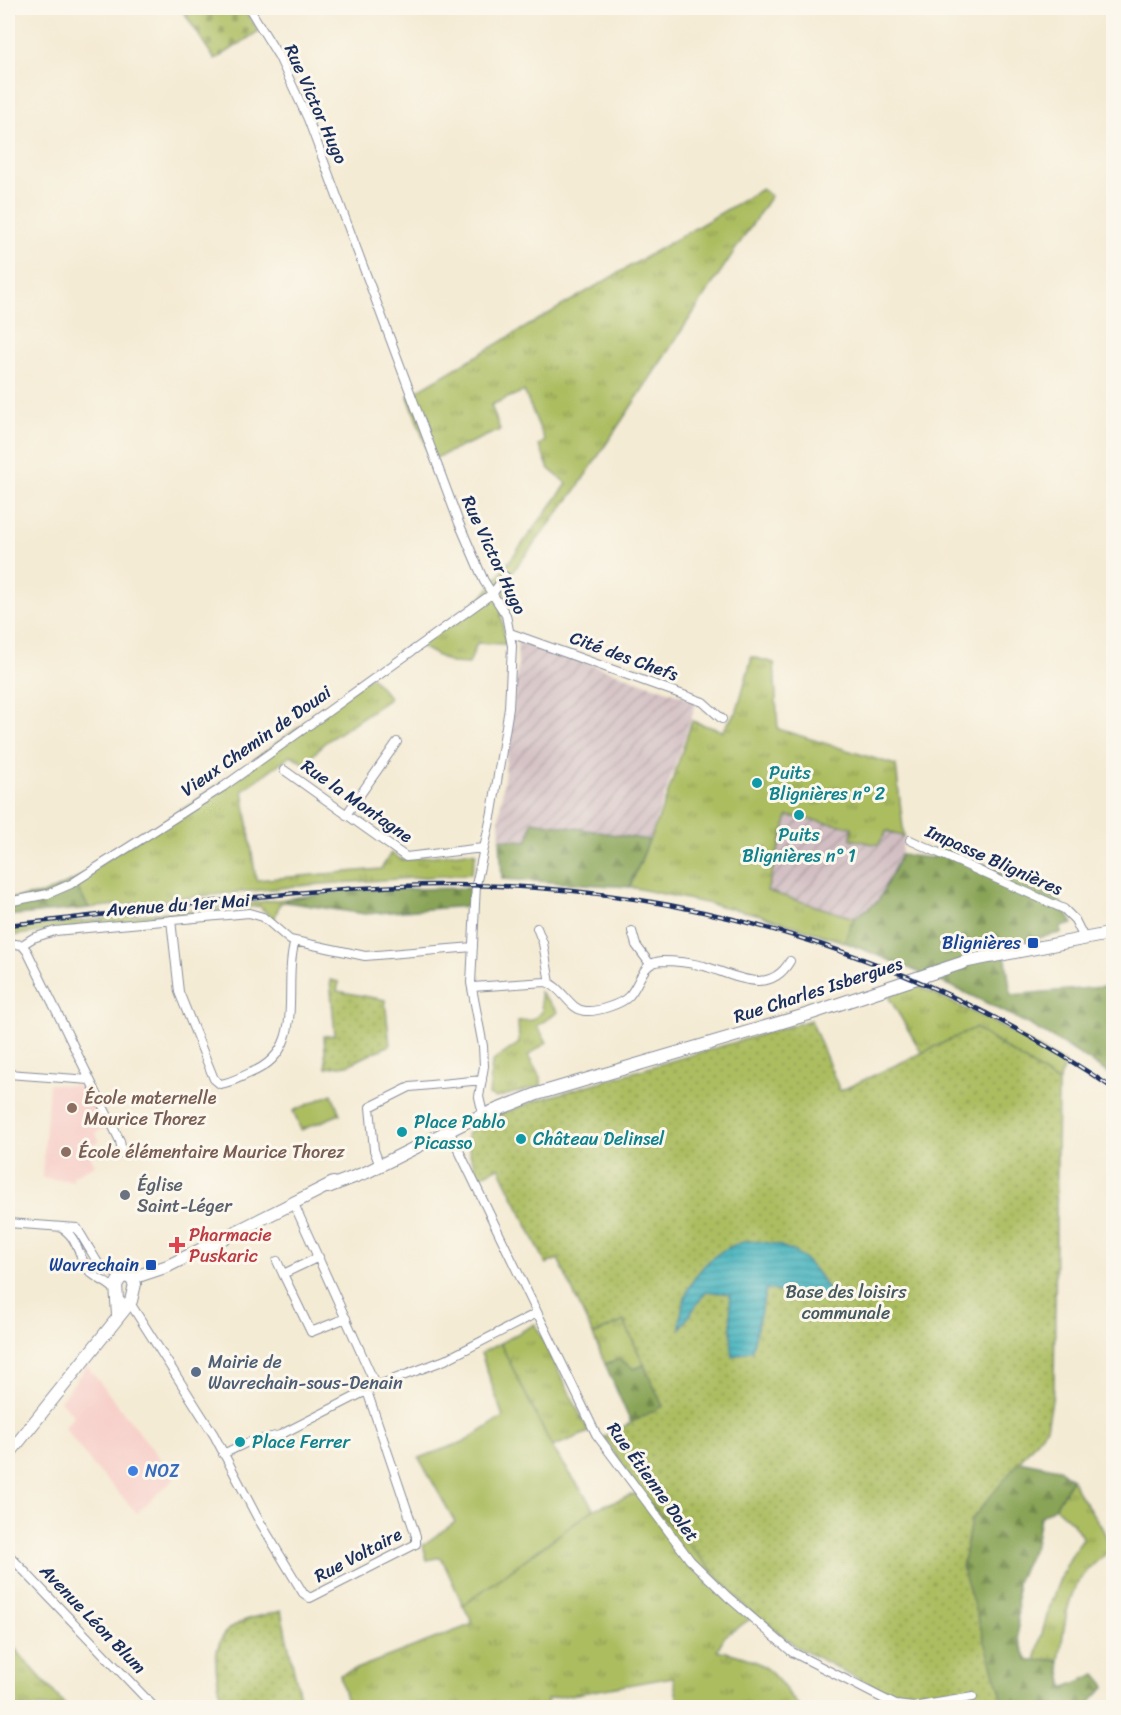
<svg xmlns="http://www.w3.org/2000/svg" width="1121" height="1715" font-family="Sriracha,sans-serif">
<defs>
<pattern id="industrial-furrows" width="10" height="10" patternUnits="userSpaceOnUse" patternTransform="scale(1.5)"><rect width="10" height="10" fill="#d2bec2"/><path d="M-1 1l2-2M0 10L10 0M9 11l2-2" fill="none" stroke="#aa9ba1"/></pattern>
<pattern id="grass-tufts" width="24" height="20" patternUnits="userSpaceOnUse" patternTransform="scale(1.5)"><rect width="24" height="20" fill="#acbd60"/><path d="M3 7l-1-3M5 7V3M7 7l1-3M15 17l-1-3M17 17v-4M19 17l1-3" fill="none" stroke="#8b9a52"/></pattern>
<pattern id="forest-firs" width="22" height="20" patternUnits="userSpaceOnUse" patternTransform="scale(1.5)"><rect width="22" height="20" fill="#89a456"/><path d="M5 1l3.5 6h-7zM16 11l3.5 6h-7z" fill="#6f864a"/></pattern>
<pattern id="cemetery-stones" width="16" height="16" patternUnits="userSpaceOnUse" patternTransform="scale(1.5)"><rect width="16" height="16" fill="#acbd60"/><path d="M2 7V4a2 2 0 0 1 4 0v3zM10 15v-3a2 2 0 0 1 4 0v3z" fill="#8b9a52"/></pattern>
<pattern id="park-dots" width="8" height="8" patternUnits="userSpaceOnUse" patternTransform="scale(1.5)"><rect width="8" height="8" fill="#acbd60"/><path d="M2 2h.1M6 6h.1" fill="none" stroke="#8b9a52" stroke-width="1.8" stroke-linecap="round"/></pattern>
<pattern id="water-rules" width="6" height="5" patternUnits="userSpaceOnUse" patternTransform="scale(1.5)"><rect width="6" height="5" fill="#44b3bd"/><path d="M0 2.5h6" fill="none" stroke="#38929d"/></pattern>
</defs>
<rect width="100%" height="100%" fill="#fbf7ec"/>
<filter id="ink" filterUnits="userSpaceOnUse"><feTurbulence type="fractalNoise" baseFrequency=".0167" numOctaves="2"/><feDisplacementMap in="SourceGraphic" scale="12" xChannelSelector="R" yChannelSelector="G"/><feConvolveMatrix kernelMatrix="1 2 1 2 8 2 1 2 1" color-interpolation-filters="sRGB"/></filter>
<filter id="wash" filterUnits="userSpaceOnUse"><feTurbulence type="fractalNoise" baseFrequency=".008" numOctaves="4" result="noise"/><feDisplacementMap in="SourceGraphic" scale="24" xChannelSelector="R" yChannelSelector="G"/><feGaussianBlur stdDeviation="1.35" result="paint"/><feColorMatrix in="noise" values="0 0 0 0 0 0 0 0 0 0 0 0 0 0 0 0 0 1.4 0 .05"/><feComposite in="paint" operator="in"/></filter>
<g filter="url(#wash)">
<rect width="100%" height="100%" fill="#f4ebd4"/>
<path fill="#f7d0ca" d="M49,1084L86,1086L107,1128L96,1132L99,1141L86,1148L95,1165L73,1176L74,1181L42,1178Z
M87,1366L175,1478L137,1513L91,1463L64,1427L74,1416L60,1401Z"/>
<path fill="url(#industrial-furrows)" d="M517,639L697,701L649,840L533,821L528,842L500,839L499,819L518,665Z
M788,815L887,831L904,837L901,855L878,902L854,918L767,892Z"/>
<path fill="url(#grass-tufts)" stroke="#64765f" stroke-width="1.5" d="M762,189L771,196L575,491L507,579L501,616L506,644L477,643L469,664L451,663L416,644L481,599L567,484L549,469L539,445L545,441L524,391L491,405L500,430L431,460L408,396Z
M752,657L774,663L778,729L896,765L904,837L887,831L878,845L851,839L852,827L788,816L767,891L854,918L844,942L757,914L630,887L665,802L692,721L723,731L734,714H736Z
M371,676L390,698L323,744L305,764L291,755L243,790L256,880L381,869L391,853L402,860L467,852L476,853L471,874L309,885L89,908L73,881L190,805Z
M286,899V902L280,903L274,920L259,906L8,936V929Z
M914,984L991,1021L1066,1064L1058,1083L975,1028L922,1053L888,996Z
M540,992L558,1012L537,1026L547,1042L528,1056L541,1079V1086L495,1098L489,1095L492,1062L519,1043L518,1021L532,1020L542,1012Z
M624,1321L644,1365L634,1369L620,1359L605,1364L593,1335Z
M535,1324L589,1432L552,1447L500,1343Z
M1072,1479C1080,1505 1109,1524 1109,1552C1064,1583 1068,1611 1059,1660L1035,1661C1046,1617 1056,1575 1083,1538L1072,1522L1055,1507Z
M640,1492L756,1615L725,1636L717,1650C766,1660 770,1669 799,1707H679L673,1677L547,1699L548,1707L325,1708L347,1703L340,1675L473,1624L463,1605L594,1509Z
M8,1641L67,1707H8Z"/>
<path fill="url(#forest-firs)" stroke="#526a5a" stroke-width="1.5" d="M532,821L649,840L630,887L502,879L500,839L528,841Z
M938,842L1059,900L1073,924L1061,927V933L1004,945L1011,995L1113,986V1077C1032,1019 937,978 844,942L854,918L878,901L901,855L933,858Z
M73,881L89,908L8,916V899L43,894Z
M470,888L468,906L365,914L286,902V899L350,890Z
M620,1359L634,1369L644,1365L663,1406L631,1423L605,1364Z
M1019,1461L1059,1469L1072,1479L1055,1507L1040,1517L1035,1544L1017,1582L1018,1638L1028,1661L1059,1660L1064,1688L1096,1674L1106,1686L1086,1707H1005L962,1568L971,1520Z"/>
<path fill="url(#cemetery-stones)" stroke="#64765f" stroke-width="1.5" d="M181,8H243L259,31L215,60Z"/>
<path fill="url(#park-dots)" stroke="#64765f" stroke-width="1.5" d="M330,980L339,982L337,991L385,1000L390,1045L348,1065L326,1068L324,1036L335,1035Z
M811,1020L840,1091L975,1028L1058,1083L1054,1389L1047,1428L971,1520L962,1567L1005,1707H931L902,1701L797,1647L748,1609L640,1492L604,1437L663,1406L624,1321L593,1335L558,1259L546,1264L499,1167L479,1177L470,1154L467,1135L475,1124L535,1101Z
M281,1611L302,1707H224C217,1681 206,1643 235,1625C247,1617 267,1615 281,1611Z"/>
<path fill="#acbd60" stroke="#64765f" stroke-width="1.5" d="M332,1094L340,1114L301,1130L293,1111Z
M500,1343L552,1447L594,1509L463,1605L441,1557L427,1560L423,1545L455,1522L419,1458L466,1441L503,1417L481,1353Z"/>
<path fill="url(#water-rules)" stroke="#30718e" stroke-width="1.5" d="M747,1241C798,1242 811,1262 836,1302L766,1289L752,1350L732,1357L730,1294L706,1291L680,1329C680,1287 706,1251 747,1241Z"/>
</g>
<g filter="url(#ink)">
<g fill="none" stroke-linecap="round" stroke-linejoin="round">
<defs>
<path id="minor" d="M249,8L279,57L308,119L459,523L484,581L506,615L512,646L509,708L492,812L476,885L471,983L483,1046L484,1066L479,1097L483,1114
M510,633L703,702L722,719
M284,770L406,857L483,848
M346,815L397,742
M910,840L1064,909L1075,920L1084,938
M8,902L48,894L71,884L223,787L493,593L505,576
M171,920L179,992L214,1079L220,1084C230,1083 241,1077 250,1073C309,1050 281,988 295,941
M537,928L543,943L550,983
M632,931L636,945L650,964
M8,943L22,945
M22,945L33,938L55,931L249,913L263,917L290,940L365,956L473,947
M22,945L27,951L120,1141L122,1153
M472,987L546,982C562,986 570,1011 586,1011C597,1012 622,1004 629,996C641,983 641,962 662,961C676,961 691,963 704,966C734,975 769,997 790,961
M8,1074L90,1080
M446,1124L596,1434L690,1560L728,1597L792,1652L876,1695L896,1705L913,1707L973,1697
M380,1166L374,1150L370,1107L410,1087L482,1080
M294,1204L376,1386
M8,1223L77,1228L101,1268L124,1276
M61,1228C78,1236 78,1258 90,1272C98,1280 109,1282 117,1292
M319,1257L283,1274L311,1332L346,1318
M277,1261L283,1274
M130,1303L214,1435L257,1517L303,1593L310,1598L416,1544V1536L367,1391
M223,1454L246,1443L280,1435L376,1386L445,1360L537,1313
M8,1554L155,1708"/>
<path id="secondary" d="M328,1187L367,1172L466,1122L537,1094L809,1014L968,961L1114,933
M121,1304L127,1305L131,1301L135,1284L129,1276
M118,1315L116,1285L121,1277L141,1275L168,1266L333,1183
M8,1455L128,1305"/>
</defs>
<use href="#minor" stroke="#888d99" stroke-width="10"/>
<use href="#secondary" stroke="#888d99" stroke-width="14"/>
<use href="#minor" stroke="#fff" stroke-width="8"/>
<use href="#secondary" stroke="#fff" stroke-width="12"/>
<defs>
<path id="rail" d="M8,925C150,911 295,887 439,885C678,882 916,954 1114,1089"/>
</defs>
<use href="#rail" stroke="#1b2f5e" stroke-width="4.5"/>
<use href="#rail" stroke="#fbf7ec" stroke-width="2" stroke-dasharray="7" stroke-linecap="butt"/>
</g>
</g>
<g fill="#0f9aa8" stroke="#fbf7ec" stroke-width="2">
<circle cx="757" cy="783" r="6"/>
<circle cx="799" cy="815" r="6"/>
<circle cx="402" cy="1132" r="6"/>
<circle cx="521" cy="1139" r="6"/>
<circle cx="240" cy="1442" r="6"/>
</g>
<g fill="#1a4fb4" stroke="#fbf7ec" stroke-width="2">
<rect x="1027" y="937" width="12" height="12" rx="3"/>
<rect x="145" y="1259" width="12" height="12" rx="3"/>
</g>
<g fill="#8d6e63" stroke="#fbf7ec" stroke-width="2">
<circle cx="72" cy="1108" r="6"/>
<circle cx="66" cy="1152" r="6"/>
</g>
<circle fill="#6b7280" stroke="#fbf7ec" stroke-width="2" cx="125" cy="1195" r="6"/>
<path fill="#e0444e" stroke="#fbf7ec" stroke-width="2" d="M174 1236h6v6h6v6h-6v6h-6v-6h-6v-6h6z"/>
<circle fill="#5c6f8a" stroke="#fbf7ec" stroke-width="2" cx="196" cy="1372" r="6"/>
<circle fill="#3f7fe0" stroke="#fbf7ec" stroke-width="2" cx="133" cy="1471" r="6"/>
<g text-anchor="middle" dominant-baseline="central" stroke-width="6" stroke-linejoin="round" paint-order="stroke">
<g font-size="18" fill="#1b2f5e" stroke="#fbf7ec">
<text transform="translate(316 104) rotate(66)">Rue Victor Hugo</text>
<text transform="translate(494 555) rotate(65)">Rue Victor Hugo</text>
<text transform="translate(624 656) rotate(20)">Cité des Chefs</text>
<text transform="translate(256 741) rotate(-35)">Vieux Chemin de Douai</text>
<text transform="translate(357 801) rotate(35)">Rue la Montagne</text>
<text transform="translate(994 860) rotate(24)">Impasse Blignières</text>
<text transform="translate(178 905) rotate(-4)">Avenue du 1er Mai</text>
<text transform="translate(818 990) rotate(-18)">Rue Charles Isbergues</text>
<text transform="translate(653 1482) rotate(54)">Rue Étienne Dolet</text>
<text transform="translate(358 1555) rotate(-28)">Rue Voltaire</text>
<text transform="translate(93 1619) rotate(46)">Avenue Léon Blum</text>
</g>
<g font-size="18" fill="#0d838f" stroke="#fbf7ec" text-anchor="start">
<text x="769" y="773">Puits<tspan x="769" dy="21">Blignières n° 2</tspan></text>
<text x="799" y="835" text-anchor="middle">Puits<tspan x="799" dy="21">Blignières n° 1</tspan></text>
<text x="414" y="1122">Place Pablo<tspan x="414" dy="21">Picasso</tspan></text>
<text x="533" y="1139">Château Delinsel</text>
<text x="252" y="1442">Place Ferrer</text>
</g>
<g font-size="18" fill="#164399" stroke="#fbf7ec" text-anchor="end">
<text x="1021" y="943">Blignières</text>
<text x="139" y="1265">Wavrechain</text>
</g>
<g font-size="18" fill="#785e54" stroke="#fbf7ec" text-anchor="start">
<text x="84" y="1098">École maternelle<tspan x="84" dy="21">Maurice Thorez</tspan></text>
<text x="78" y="1152">École élémentaire Maurice Thorez</text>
</g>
<g font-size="18" fill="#5b616d" stroke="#fbf7ec" text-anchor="start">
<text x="137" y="1185">Église<tspan x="137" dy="21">Saint-Léger</tspan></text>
</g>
<g font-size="18" fill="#be3a42" stroke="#fbf7ec" text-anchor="start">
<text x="189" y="1235">Pharmacie<tspan x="189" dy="21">Puskaric</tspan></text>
</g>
<g font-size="18" fill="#465a5f" stroke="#fbf7ec">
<text x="846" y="1292">Base des loisirs<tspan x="846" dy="21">communale</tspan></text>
</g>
<g font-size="18" fill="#4e5e75" stroke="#fbf7ec" text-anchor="start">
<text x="208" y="1362">Mairie de<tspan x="208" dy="21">Wavrechain-sous-Denain</tspan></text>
</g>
<g font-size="18" fill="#366cbe" stroke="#fbf7ec" text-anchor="start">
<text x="145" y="1471">NOZ</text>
</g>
</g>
<rect width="1121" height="1715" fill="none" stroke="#fbf7ec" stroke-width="30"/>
</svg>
